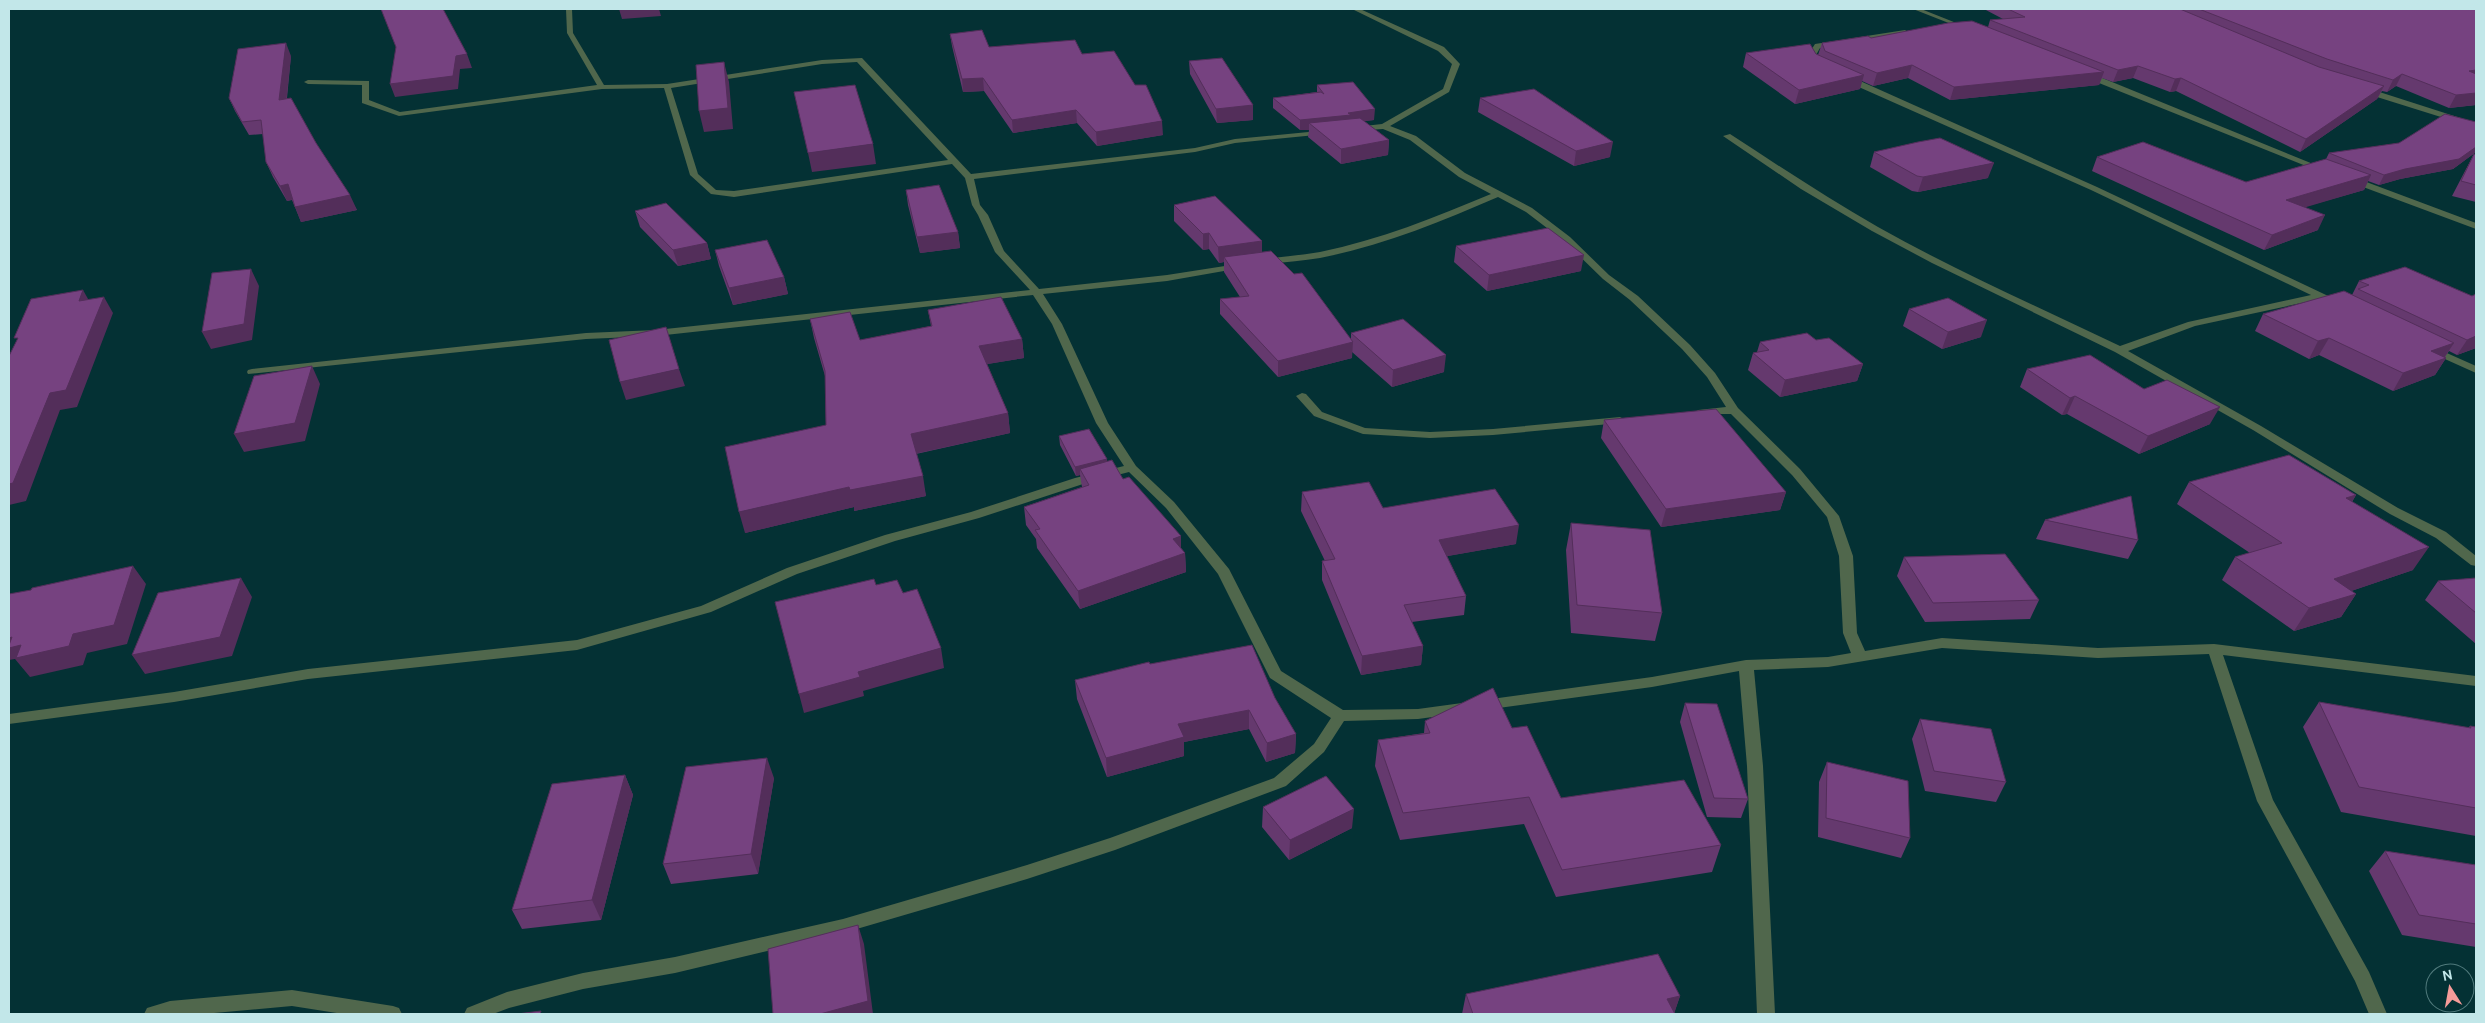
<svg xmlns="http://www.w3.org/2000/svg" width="2485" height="1023" font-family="Cabin,sans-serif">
<rect width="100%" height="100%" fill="#043134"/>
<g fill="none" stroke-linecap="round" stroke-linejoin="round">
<path fill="#50674c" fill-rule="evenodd" d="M566,9H572L573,33L604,85L667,84L822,60L862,58L971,174L1195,148L1235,139L1329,130V134H1326L1235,143L1195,152L974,179L980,205L988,215L1004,251L1039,289L1167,275L1244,263V267L1241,268L1167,281L1043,294L1062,324L1108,423L1136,466L1174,502L1229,569L1281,671L1343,710L1418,709L1652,677L1746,660L1828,657L1851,653L1843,633L1839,556L1827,517L1792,475L1731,414H1698L1696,412L1698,410L1726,407L1707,377L1682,349L1630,300L1603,279L1564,241L1526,212L1498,197C1440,222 1382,246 1320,258C1301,261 1282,262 1263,265L1258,262L1263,259C1282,257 1301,255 1320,252C1379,240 1436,217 1491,194L1459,177L1410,140L1383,129L1355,131L1351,129L1355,127L1382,124L1443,89L1452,64L1438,51L1352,9H1360L1444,47L1460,64L1449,92L1390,126L1416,136L1465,173L1532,208L1570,237L1609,275L1638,296L1690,345L1715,373L1738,408L1800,469L1839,516L1853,556L1857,633L1865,651L1942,638L2098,648L2214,644L2476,676V686L2223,655L2273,800L2369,972L2387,1014H2369L2355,981L2257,801L2209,654L2098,658L1942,648L1828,667L1754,670L1763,766L1775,1014H1757L1747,766L1739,671L1652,687L1418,719L1344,721L1324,752L1286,786L1115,850L1027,879L843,933L675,973L583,989L509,1008L493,1014H464L467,1008L507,992L583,973L675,957L843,919L1027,865L1110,838L1274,778L1314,744L1331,718L1270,678L1218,574L1166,508L1129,472L1083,484L979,518L895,541L797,574L711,612L577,650L308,679L174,702L9,724V714L174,692L308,669L577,640L701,606L787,568L885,535L971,512L1075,478L1124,466L1096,423L1052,324L1033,295L656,336L586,339L248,374L247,372L248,370L252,369L586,333L656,330L1030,290L995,252L978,215L972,205L965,178L952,164L734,197L711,194L690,175L664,88L602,89L399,116L362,103V85L308,84L304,82L308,80L369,81V100L400,112L597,85L567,33ZM857,62L948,160L734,191L716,190L698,174L671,88L822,64Z
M1913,9H1921L1969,28L1964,29Z
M1905,30L1908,32L1907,33L1820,48L1816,55L1819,67H1813L1808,55L1815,44Z
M2084,73H2090L2328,170L2321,172L2084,77Z
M1843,76H1849L2097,187L2343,303V307H2335L2320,299L2195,326L2128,351L2261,426L2398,508L2446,532L2476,556V566L2471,565L2436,538L2390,514L2253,430L2115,352L1932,263L1872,231L1801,189L1723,136L1730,134C1779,166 1827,198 1878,227C1956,271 2039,307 2120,346L2188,322L2311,295L2091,190L1843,80Z
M2361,88H2367L2476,123V128L2361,92Z
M2347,177H2353L2476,223V229L2347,181Z
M2431,346L2476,366V373L2427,351L2426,349Z
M1302,393L1306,394L1322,412L1365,428L1430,432L1493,429L1620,417L1626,420L1620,423L1493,435L1430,438L1363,434L1314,416L1296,396Z
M292,990L393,1006L399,1008L402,1014H343L292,1006L203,1014H144L147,1008L170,1001Z"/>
</g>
<path fill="#65396e" d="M1984,9H2476V105L2449,108L2396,86L2387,92L2382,91L2377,99L2300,152L2176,91L2170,92L2133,78L2113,82L2102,78L2099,85L1950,100L1908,78L1873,86L1862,81L1860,89L1795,104L1743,67L1746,53L1816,54L1818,55L1822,43L1988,27L1990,20L2003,19Z
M950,34L989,47L1082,54L1163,135L1097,146L1077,123L1013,133L984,91L963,92L952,46Z
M291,56L287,98L316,143L357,210L301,222L295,207L292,200L287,201L273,177L266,162L263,134L249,135L235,111L229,98Z
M1189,61L1253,105V120L1217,123L1190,74Z
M1317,85L1374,120L1364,121L1389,140L1388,155L1341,164L1308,137L1309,130H1300L1273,108V98L1317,92Z
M1480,98L1610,157L1574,166L1478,112Z
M2476,122V152L2453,169L2400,179L2379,185L2368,181L2364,190L2304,207L2318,230L2264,250L2092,171L2097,157L2246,182L2326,159L2329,153L2399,143Z
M1874,152L1988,178L1918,192L1912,191L1870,167Z
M2474,154L2476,155V202L2452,196L2466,169Z
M906,190L958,232L960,248L920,253L908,205Z
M1174,205L1262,241V252L1351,339V333L1444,372L1392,387L1352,352V358L1278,377L1220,314V299L1240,297L1224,272V262L1219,263L1209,249L1203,250L1174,221Z
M635,211L707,243L711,259L678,266L640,227Z
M1456,246L1581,271L1487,291L1454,262Z
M715,250L784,277L788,294L733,305L719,266Z
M2405,267L2476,348L2457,355L2449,351L2445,357L2446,358L2435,375L2393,391L2319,355L2309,359L2255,331L2263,314L2352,295L2359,281Z
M1909,309L1981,337L1942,349L1903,326Z
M928,310L1022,339L1024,358L987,364L1008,413L1010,433L916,454L926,496L854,511V507L745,533L826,425L825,376L814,338L810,319L860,340L931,326Z
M1816,340L1863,364L1857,381L1780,397L1748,370L1753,353L1757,352L1760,342Z
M2027,369L2144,389L2210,424L2139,454L2067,414L2062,415L2020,387Z
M1604,420L1786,492L1780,510L1661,527L1601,438Z
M1059,436L1107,462L1123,479L1185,553L1186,572L1080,609L1037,548L1036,539L1026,525L1024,507L1082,487L1080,475L1076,476L1060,445Z
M2189,482L2356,495L2352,502L2413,570L2351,591L2356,594L2341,617L2294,631L2222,580L2235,557L2250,553L2177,504Z
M1302,492L1383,508L1516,544L1447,556L1466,596L1464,615L1412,622L1423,646L1421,665L1361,675L1322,580V561H1325L1301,511Z
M2045,520L2138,540L2128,559L2036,539Z
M1571,523L1662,613L1655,641L1571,633L1566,550Z
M1904,557L2039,600L2030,619L1925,622L1897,576Z
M2476,578V644L2425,600L2438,581Z
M1150,664L1275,698L1296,734L1295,753L1266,762L1249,729L1184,742V756L1107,777L1077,699L1075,680Z
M2319,702L2468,728L2470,726L2476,727V836L2341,812L2303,727Z
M1685,703L1748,799L1741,818L1707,817L1680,722Z
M1920,719L2006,782L1996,802L1925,791L1912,739Z
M1425,721L1512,728L1561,798L1721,845L1712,872L1556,897L1524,824L1400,840L1375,766L1378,740L1424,733Z
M1827,762L1910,838L1901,858L1818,837L1819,782Z
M625,775L633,795L601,920L522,929L512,910Z
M774,778L758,874L671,884L663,864Z
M1263,807L1352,828L1289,860L1262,827Z
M2385,851L2476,865V947L2402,935L2369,871Z
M1466,994L1680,996L1674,1013L1675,1014H1462Z"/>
<path fill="#532e5a" d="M619,9H659L661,16L622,19Z
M286,43L291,56L285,113L279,100Z
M467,54L472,68L460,69L458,89L395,97L390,84L456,56Z
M724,62L729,82L733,129L704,132L699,111Z
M1912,65L1908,78L1873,86L1877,73Z
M2138,66L2133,78L2113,82L2118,70Z
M2476,70V82L2469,71Z
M2104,72L2099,85L1950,100L1954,87Z
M2402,74L2396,86L2387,92L2393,80Z
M1864,75L1860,89L1795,104L1799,90Z
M983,78L984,91L963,92L962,79Z
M2181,78L2176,91L2170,92L2175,79Z
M2384,86L2377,99L2300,152L2306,139Z
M2476,93V105L2449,108L2456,95Z
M1253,105V120L1217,123L1216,109Z
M1375,109L1374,120L1350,123H1309V130H1300V120Z
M1076,110L1077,123L1013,133L1012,120Z
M1162,121L1163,135L1097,146L1096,132Z
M1389,140L1388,155L1341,164V149Z
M1613,142L1610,157L1574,166L1576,151Z
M873,144L876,164L812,172L808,153Z
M2476,147V152L2453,169L2400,179L2379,185L2384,175Z
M1994,163L1988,178L1918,192L1923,177Z
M2371,175L2364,190L2279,215L2286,200Z
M288,184L295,199L287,201L280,186Z
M350,195L357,210L301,222L295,207Z
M2325,215L2318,230L2264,250L2272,235Z
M958,232L960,248L920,253L917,237Z
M1209,233V249L1203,250V234Z
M1262,241V257H1224V262L1219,263L1218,247Z
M707,243L711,259L678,266L673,250Z
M1584,255L1581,271L1487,291L1489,275Z
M251,269L259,286L252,340L211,349L202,332Z
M784,277L788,294L733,305L729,288Z
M83,290L92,306L79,301Z
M104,297L113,313L77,407L60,410L26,501L9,505V484L50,393Z
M1987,320L1981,337L1942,349L1948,332Z
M2476,336V348L2457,355L2467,340Z
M2329,338L2319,355L2309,359L2318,341Z
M1022,339L1024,358L982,365L979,346Z
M1353,342L1352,358L1278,377V361Z
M2454,343L2444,358H2446L2435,375L2393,391L2403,373L2431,351Z
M1446,355L1444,372L1392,387L1393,370Z
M1863,364L1857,381L1780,397L1785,380Z
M312,366L320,384L305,441L244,452L234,434Z
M679,369L685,386L626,400L620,382Z
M2075,396L2067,414L2062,415L2070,398Z
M2220,407L2210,424L2139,454L2148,436Z
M1008,413L1010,433L914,454L911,434Z
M1107,459L1108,468L1080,469V475L1076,476L1075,467Z
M923,476L926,496L854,511V507L745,533L739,512L849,487Z
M1786,492L1780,510L1661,527L1666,509Z
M2356,495L2342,517L2346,498Z
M1519,525L1516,544L1437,558L1439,540Z
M1181,536V554L1173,539Z
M2429,547L2413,570L2319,602L2334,579Z
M1185,553L1186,572L1080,609L1078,591Z
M133,566L146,584L127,644L87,653L83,665L30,677L15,659L9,660V638L12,637L21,645L73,634Z
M241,578L252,597L232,656L145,674L132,655Z
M2356,594L2341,617L2294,631L2309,608Z
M1423,646L1421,665L1361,675L1362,656Z
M941,648L944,668L863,691L864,696L804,713L799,694L858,672Z
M1249,710V729L1184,742V756L1107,777L1106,758L1178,724Z
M1296,734L1295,753L1266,762L1267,743Z
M767,758L774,778L758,874L751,854Z
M625,775L633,795L601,920L592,900Z
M1354,809L1352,828L1289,860L1290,840Z
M858,925L864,944L873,1014H820Z
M1680,996L1674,1014L1667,999Z"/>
<path fill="#764280" stroke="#532e5a" d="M381,9H443L467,54L456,56L453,76L390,84L396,47Z
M2008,9H2180L2319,67L2384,86L2306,139L2181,78L2175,79L2138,66L2118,70L1990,20L2025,17Z
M2199,9H2476V70L2469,71L2476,74V93L2456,95L2402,74L2393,80L2327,59Z
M1972,21L2104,72L1954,87L1912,65L1877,73L1825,51L1822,43L1868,36L1871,38L1948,23Z
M982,30L989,47L1075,40L1082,54L1114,51L1135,85H1146L1162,121L1096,132L1076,110L1012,120L983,78L962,79L950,34Z
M286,43L279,100L291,98L316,143L350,195L295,207L288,184L280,186L266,162L261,120L242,122L229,98L238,49Z
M1810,44L1816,54L1864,75L1799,90L1746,53Z
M1222,58L1253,105L1216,109L1189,61Z
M724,62L728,108L699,111L696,65Z
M1353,82L1375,109L1348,113L1351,115L1300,120L1273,98L1321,92L1324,94L1317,85Z
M855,85L873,144L808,153L794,92Z
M1534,89L1613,142L1576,151L1480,98Z
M2445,114L2476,122V147L2459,159L2405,169L2384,175L2329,153L2399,143Z
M1360,118L1389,140L1341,149L1309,123Z
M1940,138L1994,163L1923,177L1917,176L1874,152L1918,142Z
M2143,142L2246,182L2326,159L2371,175L2286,200L2325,215L2272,235L2097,157Z
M2474,154L2476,155V185L2461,181Z
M939,185L958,232L917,237L906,190Z
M1215,196L1262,241L1218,247L1209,233L1203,234L1174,205Z
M666,203L707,243L673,250L635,211Z
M1548,228L1584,255L1489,275L1456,246Z
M767,240L784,277L729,288L715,250Z
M1271,251L1294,274L1302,273L1353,342L1278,361L1220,299L1249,296L1224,257Z
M2405,267L2472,296L2476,294V336L2467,340L2358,289L2369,285L2359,281Z
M251,269L244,324L202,332L212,273Z
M83,290L79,301L104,297L66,390L50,393L13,483L9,484V356L18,338H14L31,299Z
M2344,291L2454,343L2431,351L2446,358L2403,373L2329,338L2318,341L2263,314Z
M1001,297L1022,339L979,346L1008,413L911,434L923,476L850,490L849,487L739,512L725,447L826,425L825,371L810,319L850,312L860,340L932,326L928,310Z
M1948,298L1987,320L1948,332L1909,309Z
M1403,319L1446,355L1393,370L1351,333Z
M666,327L679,369L620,382L609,340Z
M1807,333L1816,340L1829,338L1863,364L1785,380L1753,353L1769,350L1760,342Z
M2090,355L2144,389L2167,380L2220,407L2148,436L2075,396L2070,398L2027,369Z
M312,366L295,423L234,434L254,376Z
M1716,409L1786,492L1666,509L1604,420Z
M1089,429L1107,459L1075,467L1059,436Z
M2289,455L2356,495L2346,498L2429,547L2334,579L2356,594L2309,608L2235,557L2282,543L2189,482Z
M1112,460L1123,479L1129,477L1181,536L1173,539L1185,553L1078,591L1035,530L1040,529L1024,507L1089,485L1080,469Z
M1369,482L1383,508L1495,489L1519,525L1439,540L1466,596L1404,605L1423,646L1362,656L1322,561L1335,559L1302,492Z
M2131,496L2138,540L2045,520Z
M1571,523L1650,530L1662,613L1577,605Z
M2005,554L2039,600L1933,603L1904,557Z
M133,566L114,625L73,634L69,646L16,658L21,645L9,648V645L12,637L9,638V594L31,590L32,588Z
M241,578L220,637L132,655L158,593Z
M2476,578V613L2438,581Z
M874,579L876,585L897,580L903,593L917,589L941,648L858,672L860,677L799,694L775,602Z
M1252,645L1275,698L1296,734L1267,743L1249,710L1178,724L1184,737L1106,758L1075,680L1149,662L1150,664Z
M1493,688L1512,728L1527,726L1561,798L1684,780L1721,845L1562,870L1529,797L1403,813L1378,740L1430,733L1425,721Z
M2319,702L2471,728L2470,726L2476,727V808L2359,787Z
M1685,703L1717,704L1748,799L1714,798Z
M1920,719L1991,729L2006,782L1934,771Z
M767,758L751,854L663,864L686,767Z
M1827,762L1908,781L1910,838L1826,818Z
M625,775L592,900L512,910L552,784Z
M1326,776L1354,809L1290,840L1263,807Z
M2385,851L2476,865V924L2419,915Z
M858,925L868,1001L820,1014H773L768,949Z
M1658,954L1680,996L1667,999L1675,1014H1473L1466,994Z
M541,1011L540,1014H517Z"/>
<rect width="2485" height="1023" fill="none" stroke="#c2e7e9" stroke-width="20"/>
<g transform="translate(2450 988) rotate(349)"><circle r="24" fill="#043134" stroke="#507a7c"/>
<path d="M0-4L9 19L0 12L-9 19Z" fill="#f59b99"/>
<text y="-8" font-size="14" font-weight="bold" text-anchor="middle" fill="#c2e7e9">N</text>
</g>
</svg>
